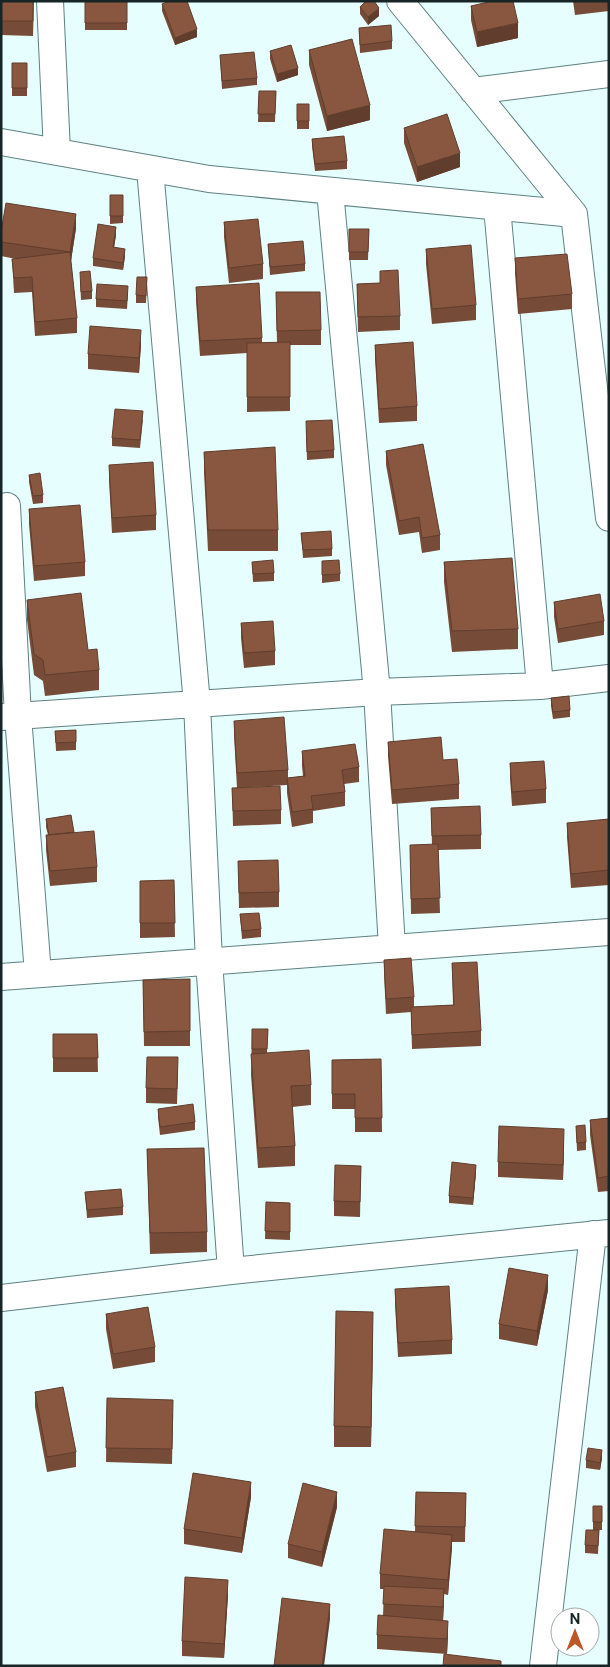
<svg xmlns="http://www.w3.org/2000/svg" width="610" height="1667" font-family="'Public Sans',sans-serif">
<rect width="100%" height="100%" fill="#e7fefe"/>
<g fill="none" stroke-linecap="round" stroke-linejoin="round">
<defs>
<path id="minor" d="M50,1L57,152
M400,1L574,214L609,518
M473,91L609,74
M1,142L209,179L574,214
M150,169L197,704L209,961L231,1271
M330,191L377,692L392,948
M497,207L540,686
M7,506L18,716L38,974
M1,717L377,692L540,686L609,678
M1,977L609,932
M1,1298L231,1271L609,1233
M543,1666L593,1234"/>
</defs>
<use href="#minor" stroke="#5e8182" stroke-width="28"/>
<use href="#minor" stroke="#fff" stroke-width="26"/>
</g>
<path fill="#764b37" d="M1,1H34L33,36L1,35Z
M85,1H127V30H85Z
M573,1H609V11L575,15Z
M162,4L197,37L175,45L162,11Z
M471,6L518,38L477,47L471,20Z
M360,7L379,16L368,25L360,14Z
M359,28L392,41V49L360,53Z
M309,50L370,120L327,131L309,65Z
M270,51L298,75L277,82L270,59Z
M220,55L257,78V85L222,89Z
M12,63H27V96H12Z
M259,91H276L275,122H258Z
M297,104H309V129H297Z
M404,128L460,167L417,182L404,143Z
M312,139L347,161V169L315,171L312,146Z
M110,195H123V223L110,224Z
M224,222L263,264V279L229,283L224,237Z
M76,228L71,261L77,318V333L35,336L32,292L14,293L12,259H16L1,256V232Z
M349,229H369L368,260H349Z
M116,235L114,247L125,256L123,270L93,266V258Z
M268,244L305,264V271L270,275Z
M426,249L476,305V320L432,324L426,264Z
M515,258L572,294V309L518,314L515,273Z
M380,271L400,316V330L358,332L357,284L380,283Z
M147,277L146,303H136V295Z
M80,280L92,291V299L81,300Z
M196,287L262,338V343H277L276,292L321,330V345H290V411L247,412V353L200,356L196,301Z
M128,294L127,309L96,307V299Z
M141,344L139,373L88,369V354Z
M375,345L417,406V421L379,423L375,359Z
M143,419L140,448L112,446V438Z
M306,429L334,450V458L307,460Z
M386,451L440,535V550L422,553L419,532L399,535L386,465Z
M204,452L278,530V551H208L204,472Z
M109,465L156,515V530L112,533L109,480Z
M29,475L43,495V503L33,504L29,482Z
M29,509L85,562V576L34,581L29,524Z
M301,533L332,549V556L303,558Z
M322,561L340,574V581L322,583Z
M252,562L274,573V581L253,582Z
M444,562L518,629V649L452,652L444,582Z
M27,600L88,650L99,670V690L45,696L43,681L34,675L27,620Z
M554,602L604,621V635L558,643L554,617Z
M241,623L275,651V665L244,668L241,638Z
M551,698L570,710V717L553,719L551,706Z
M234,721L288,770V778L303,776L302,766V751L359,767V782L344,784L345,792V806L313,811V823L292,827L287,793V785L237,788L234,735Z
M76,730V750L56,751L55,731Z
M388,742L443,760L459,784V799L392,804L388,756Z
M510,763L546,789V803L512,806L510,778Z
M232,788L281,810V824L233,826Z
M431,808L481,835V849L438,850L440,913L411,914L410,845H432Z
M71,815L74,833L97,867V882L50,886L46,850V835H48L46,827V819Z
M609,819V885L571,888L567,837V823Z
M238,861L279,892V907L239,908Z
M174,880L175,937L140,938V881Z
M240,914L261,929V937L242,939Z
M384,960L414,997V1007L453,1005L452,963L481,1031V1046L412,1049L411,1012L386,1014L384,974Z
M190,979V1046H144L143,980Z
M252,1029H268L267,1053L311,1085V1105L292,1107L295,1146V1166L258,1168L251,1075Z
M53,1034H97L98,1072H53Z
M381,1059L382,1132H355V1109H332V1060Z
M178,1072L177,1104L146,1103V1088Z
M158,1109L195,1122V1130L160,1135L158,1117Z
M609,1118V1191L598,1192L590,1135V1120Z
M576,1126L586,1142V1150L577,1151Z
M564,1143L563,1180L498,1177V1162Z
M147,1149L207,1232V1252L150,1254Z
M361,1166L360,1217L334,1216V1201Z
M476,1172L473,1205L449,1203V1196Z
M85,1192L123,1207V1215L87,1218Z
M266,1202L290,1203V1240L265,1239Z
M395,1289L452,1340V1354L398,1357L395,1304Z
M548,1290L537,1346L499,1339V1324Z
M106,1314L155,1347V1362L113,1369L106,1329Z
M373,1332L371,1447H334V1426Z
M35,1392L76,1452V1467L47,1472L35,1407Z
M107,1398L173,1414L172,1464L106,1462Z
M602,1458L600,1470L586,1468V1460Z
M416,1492L466,1493L465,1542H452L448,1595L444,1594L443,1620L448,1635L447,1654L377,1649V1635L383,1616L384,1589H380V1574L415,1532Z
M251,1497L242,1553L184,1544V1529Z
M593,1506H602V1530H593Z
M337,1507L322,1567L288,1558V1544Z
M599,1530L598,1554L585,1553V1545Z
M228,1594L224,1658L182,1656V1641Z"/>
<path fill="#603d2d" d="M379,8V16L368,25V17Z
M518,23V38L477,47V32Z
M197,29V37L175,45V38Z
M298,68V75L277,82V74Z
M370,105V120L327,131V116Z
M460,153V167L417,182V167Z
M76,214V228L70,267V252Z
M116,227V235L113,254V247Z
M125,249V256L123,270V263Z
M141,330V344L139,373V358Z
M564,1129V1143L563,1180V1165Z
M476,1165V1172L473,1205V1198Z
M548,1275V1290L537,1346V1331Z
M373,1312V1332L371,1447V1427Z
M602,1450V1458L600,1470V1463Z
M251,1482V1497L242,1553V1538Z
M337,1492V1507L322,1567V1552Z
M452,1535V1549L448,1595V1580Z
M228,1580V1594L224,1658V1644Z
M444,1589V1604L443,1622V1607Z
M330,1604V1619L324,1666H322Z
M448,1621V1635L447,1654V1639Z"/>
<path fill="#895740" stroke="#603d2d" d="M1,1H33V21H1Z
M85,1H127V23H85Z
M169,1H187L197,29L175,38L162,4Z
M366,1H374L379,8L368,17L360,7Z
M493,1H513L518,23L477,32L471,6Z
M391,25L392,41L360,45L359,28Z
M352,39L370,105L327,116L309,50Z
M291,45L298,68L277,74L270,51Z
M254,52L257,78L222,81L220,55Z
M12,63H27V88H12Z
M259,91H276L275,114H258Z
M297,104H309V121H297Z
M447,114L460,153L417,167L404,128Z
M344,136L347,161L315,164L312,139Z
M110,195H123V216H110Z
M6,203L76,214L70,252L1,242V232Z
M258,219L263,264L229,268L224,222Z
M98,224L116,227L113,247L125,249L123,263L93,258Z
M349,229H369L368,252H349Z
M303,241L305,264L270,267L268,244Z
M471,245L476,305L432,309L426,249Z
M70,252L77,318L35,322L32,277L14,278L12,259Z
M567,254L572,294L518,299L515,258Z
M398,270L400,316L358,317L357,284L380,283V271Z
M90,271L92,291L81,292L80,272Z
M137,277H147L146,296L136,295Z
M259,283L262,338L200,341L196,287Z
M97,284L128,286L127,301L96,299Z
M276,292H320L321,330L277,331Z
M90,326L141,330L139,358L88,354Z
M290,342V397H247V343Z
M413,342L417,406L379,409L375,345Z
M115,409L143,411L140,440L112,438Z
M332,420L334,450L307,452L306,421Z
M423,444L440,535L422,538L419,517L399,521L386,451Z
M275,447L278,530H208L204,452Z
M153,462L156,515L112,518L109,465Z
M40,473L43,495L33,496L29,475Z
M80,505L85,562L34,566L29,509Z
M331,531L332,549L303,550L301,533Z
M512,558L518,629L452,631L444,562Z
M273,560L274,573L253,574L252,562Z
M339,560L340,574L322,575V561Z
M81,593L88,650L97,649L99,670L45,675L43,660L34,654L27,600Z
M600,594L604,621L558,629L554,602Z
M273,621L275,651L244,653L241,623Z
M569,696L570,710L553,712L551,698Z
M284,717L288,770L237,773L234,721Z
M76,730V742L56,743L55,731Z
M441,737L443,760L457,759L459,784L392,790L388,742Z
M355,744L359,767L342,770L345,792L311,796L313,809L292,812L287,778L305,776L302,751Z
M544,761L546,789L512,792L510,763Z
M280,786L281,810L233,811L232,788Z
M480,806L481,835L432,836L431,808Z
M71,815L74,832L49,835L46,819Z
M609,819V870L571,874L567,823Z
M94,831L97,867L50,871L46,835Z
M438,844L440,898L411,899L410,845Z
M278,860L279,892L239,893L238,861Z
M174,880L175,923H140V881Z
M259,913L261,929L242,931L240,914Z
M411,958L414,997L386,999L384,960Z
M477,962L481,1031L412,1035L411,1007L454,1005L452,963Z
M190,979V1031L144,1032L143,980Z
M252,1029H268L267,1049H252Z
M53,1034H97L98,1058H53Z
M309,1050L311,1085L291,1086L295,1146L258,1148L251,1054Z
M147,1057H178L177,1089L146,1088Z
M381,1059L382,1118H355V1094H332V1060Z
M193,1104L195,1122L160,1127L158,1109Z
M609,1118V1176L598,1178L590,1120Z
M585,1125L586,1142L577,1143L576,1126Z
M499,1126L564,1129L563,1165L498,1162Z
M204,1148L207,1232L150,1233L147,1149Z
M452,1162L476,1165L473,1198L449,1196Z
M335,1165L361,1166L360,1202L334,1201Z
M121,1189L123,1207L87,1210L85,1192Z
M266,1202L290,1203V1232L265,1231Z
M509,1268L548,1275L537,1331L499,1324Z
M449,1286L452,1340L398,1343L395,1289Z
M148,1307L155,1347L113,1354L106,1314Z
M336,1311L373,1312L371,1427L334,1426Z
M63,1387L76,1452L47,1457L35,1392Z
M107,1398L173,1400L172,1449L106,1448Z
M588,1448L602,1450L600,1463L586,1460Z
M193,1473L251,1482L242,1538L184,1529Z
M303,1483L337,1492L322,1552L288,1544Z
M416,1492L466,1493L465,1527L415,1526Z
M593,1506H602V1522H593Z
M384,1529L452,1535L448,1580L380,1574Z
M586,1530H599L598,1546L585,1545Z
M185,1577L228,1580L224,1644L182,1641Z
M384,1586L444,1589L443,1607L383,1604Z
M282,1598L330,1604L322,1666H274Z
M378,1615L448,1621L447,1639L377,1635Z
M444,1654L501,1661V1666H443Z"/>
<rect width="610" height="1667" fill="none" stroke="#172526" stroke-width="5"/>
<g transform="translate(575 1632)"><circle r="24" fill="#ffffff" stroke="#a2a8a8"/>
<path d="M0-4L9 19L0 12L-9 19Z" fill="#bd5826"/>
<text y="-8" font-size="14" font-weight="bold" text-anchor="middle" fill="#172526">N</text>
</g>
</svg>
